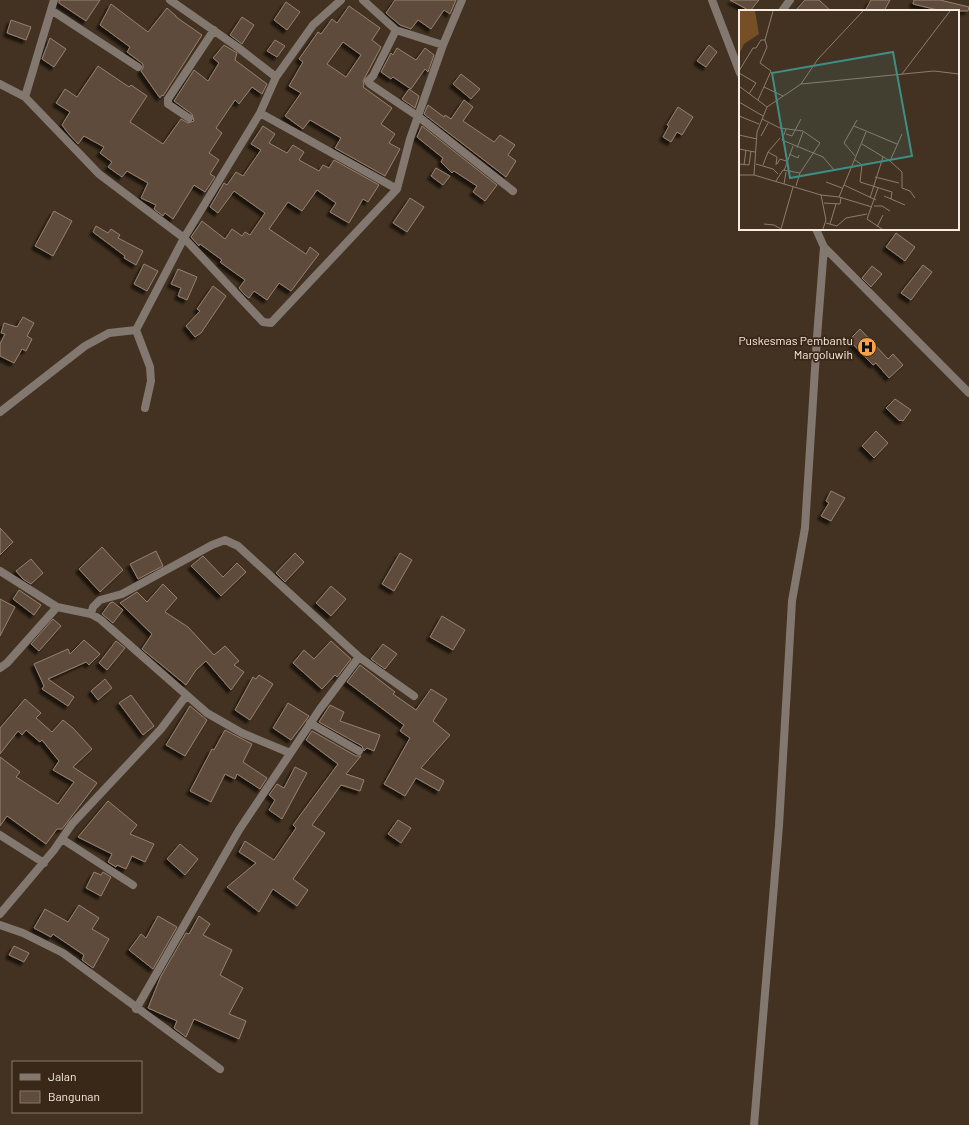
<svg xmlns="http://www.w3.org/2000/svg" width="969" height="1125" font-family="Barlow,sans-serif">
<defs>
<filter id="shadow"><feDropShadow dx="-3.5" dy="3.5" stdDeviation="1" flood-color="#0009"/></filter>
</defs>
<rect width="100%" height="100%" fill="#433221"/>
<path fill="#5f4c3b" stroke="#96816f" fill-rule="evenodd" filter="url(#shadow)" d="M59,0H100L86,21L59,3Z
M395,0H456L450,14L444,10L431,29L418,20L411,29L400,25L386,13Z
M730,0H759L750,11Z
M805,0H819L831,11H795Z
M871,0H890L884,11H865Z
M914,0H940L969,7L968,11H942L913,4Z
M286,2L300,12L287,30L274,20Z
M111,4L148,32L167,8L176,16V17L202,35L163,96L162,95L160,98L141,71L143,68V64L127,52L130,47L100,25Z
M349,6L380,28L372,40L381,47L363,81L364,85L363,87L392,108L381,124L395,134L389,143L400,149L385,176L335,148L341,138L310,120L303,129L285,116L301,93L289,86L303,62L299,59L318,32L321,34L332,19L337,23ZM343,42L361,55L346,77L327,64Z
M242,17L254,25L242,44L230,35Z
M11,20L31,27L26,40L7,33Z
M50,38L66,49L54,67L42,59Z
M275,40L285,46L277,57L267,51Z
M224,45L237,53L235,60L267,84L262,94L252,87L239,104L235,100L216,128L222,133L209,153L219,160L210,174L215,177L205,192L194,185L173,219L165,213L163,216L154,209L156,205L141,198L148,183L127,171L122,177L108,167L112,162L100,153L104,147L84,136L78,144L68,133L62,125L70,112L56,103L65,89L77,97L98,66L129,87L131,85L147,96L130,122L163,144L181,119L188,123L194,121L192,114L174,101L194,70L208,81L219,63L213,58Z
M709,45L717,52L706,67L697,61Z
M397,48L416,60L425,48L434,55L428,72L425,69L411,89L393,77L391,79L381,72L391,53L393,55Z
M461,74L480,89L471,99L453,84Z
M409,89L419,96L415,108L402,99Z
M464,100L473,107L463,121L494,142L500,135L515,145L508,155L516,161L506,177L424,114L428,105L444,117L445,115L451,119Z
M678,107L693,117L682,135L677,132L671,142L663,137L669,126L667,125Z
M263,126L275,134L269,143L287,153L293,145L304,152L299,160L319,171L323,165L329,168L334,160L379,185L368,202L363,199L349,223L330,212L336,203L317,190L302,211L288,202L269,229L306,254L310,247L319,254L291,291L279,283L267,300L254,291L249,298L245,295L239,288L245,280L220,262L222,260L200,244L199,246L191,237L202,221L225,239L232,229L242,236L245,232L250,235L265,213L234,191L218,213L210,207L224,183L227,185L236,172L243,176L261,150L251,144Z
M422,126L497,185L485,201L473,192L477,186L454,171L452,173L441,162L443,158L417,137Z
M436,168L450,176L443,185L431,176Z
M410,198L424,207L407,232L393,223Z
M54,211L72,221L53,256L35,246Z
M96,226L108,233L111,229L120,235L118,238L143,251L136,265L124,258L125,256L93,232Z
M896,233L915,247L905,261L886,247Z
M144,264L158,271L147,291L134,284Z
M923,265L932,272L911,300L901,293Z
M872,266L882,274L871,287L862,278Z
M178,269L197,277L187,300L178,296L181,288L171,284Z
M213,286L226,296L201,333L195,337L186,326L200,311L197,309Z
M23,317L34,323L27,336L32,339L26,351L22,349L14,363L0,356V344L5,334L1,333L4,323L17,327Z
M860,329L888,359L893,354L903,365L889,378L876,363L873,365L849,340Z
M895,399L911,410L903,421L901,420L900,421L886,408Z
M876,431L888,443L874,458L862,446Z
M831,491L845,498L831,521L821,516L829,503L826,501Z
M0,528L13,542L0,555Z
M102,547L123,570L100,592L79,569Z
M156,551L163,566L138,579L130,564Z
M295,553L304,562L285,582L276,573Z
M400,553L412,560L394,591L382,584Z
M203,556L223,577L237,563L246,572L221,596L191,566Z
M31,559L43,573L31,584L23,579L16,571Z
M163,584L177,598L165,612L188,627L214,655L225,646L239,661L234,665L244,672L231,690L206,661L196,670L186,685L142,649L152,634L120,603L137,592L147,602Z
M331,586L346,599L331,616L316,603Z
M19,590L41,605L34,615L13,599Z
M0,599L15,607L0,636Z
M113,602L123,610L113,623L102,614L110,603Z
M442,616L465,630L453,650L430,637Z
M53,619L61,626L39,651L31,644Z
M84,640L100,654L89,665L86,662L48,679L74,697L68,706L42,689L44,686L34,664L68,649L70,654Z
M116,641L125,648L107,670L99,663Z
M331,641L351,659L337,677L335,675L322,689L293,663L304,650L314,659Z
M383,644L397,654L385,669L371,659Z
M360,665L395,692L393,694L416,710L431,689L447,699L433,721L450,735L421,768L444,781L439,791L416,778L405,796L384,784L410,738L400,731L404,725L347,682Z
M259,675L273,684L250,720L235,710L253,677L256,679Z
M105,679L112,688L98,700L91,691Z
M131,695L154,726L143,735L119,703Z
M25,699L41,713L36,718L52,732L63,720L73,728L92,749L73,767L97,783L62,829H57L46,844L7,816L0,826V757L20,772L16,777L58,804L74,782L53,770L59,761L42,740L40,742L26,730L22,735L18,731L0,754V728Z
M288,703L309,716L291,740L273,728Z
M330,705L344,712L340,721L380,735L374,751L367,748L364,751L362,746L319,722Z
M190,706L207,720L185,756L166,745Z
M225,730L252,744L243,762L267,778L260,789L237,774L235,779L225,774L211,802L190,791L212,749L214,750Z
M312,731L356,756H361L346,774L364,780L360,791L341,785L312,825L325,833L293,879L308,890L297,906L273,889L259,912L227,887L256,863L239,852L245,841L274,860L296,828L293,825L338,764L306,740Z
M295,767L307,773L282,819L269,810L275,800L269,795L277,784L284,788Z
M108,801L137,825L130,834L154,844L145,862L132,856L126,869L117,865L116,867L108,862L112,854L78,837Z
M398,820L411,828L401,843L388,834Z
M180,844L198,859L185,875L167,859Z
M94,872L101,875L103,872L111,877L101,896L86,888Z
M79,905L99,918L92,929L109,939L93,968L82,960L84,955L53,934L51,937L34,928L45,909L68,922Z
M158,916L177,927L153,969L129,950L141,934L146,938Z
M199,916L210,924L203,935L232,950L220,975L243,988L229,1014L246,1021L239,1039L194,1019L186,1037L174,1028L177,1021L148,1008L161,976L186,933L189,934Z
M14,946L29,953L24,962L9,955Z"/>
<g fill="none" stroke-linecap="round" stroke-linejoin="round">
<path stroke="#827870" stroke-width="8" d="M54,0L25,97L99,174L184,238L263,322L271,323L397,189L410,139L443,45L462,0
M170,0L236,46L276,77
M363,0L396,30L443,45
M712,0L740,73
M51,10L138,67
M782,11L790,0
M396,30L373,76L368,81L370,84L419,117L513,191
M0,84L25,97
M260,113L397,189
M189,118L168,104V99L214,30
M816,229L824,247L969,393
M136,330L150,367L151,381L145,408
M0,412L85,346L109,333L136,330L184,238L260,113L276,77L313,25L341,0
M0,571L57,607L91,614L100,619L207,713L242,733L290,753
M91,614L93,607L100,600L122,594L212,545L225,540L238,546L359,657L414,696
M0,668L7,663L57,607
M310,723L359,751
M0,835L44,863
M62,839L133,885
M0,914L54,850L72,824L161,729L186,696
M0,925L23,933L63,953L220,1069
M136,1009L239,830L320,709L359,657
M754,1125L779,826L792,601L805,528L817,337L824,247"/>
</g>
<defs>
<symbol id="hospital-disc" viewBox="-11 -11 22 22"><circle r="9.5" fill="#f7a248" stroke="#392817"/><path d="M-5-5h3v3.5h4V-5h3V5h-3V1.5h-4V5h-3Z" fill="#111"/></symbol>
</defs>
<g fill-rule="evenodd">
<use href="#hospital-disc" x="856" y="336" width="22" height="22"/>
</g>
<g text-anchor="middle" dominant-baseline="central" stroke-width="3.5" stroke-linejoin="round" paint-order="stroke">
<g font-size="12" fill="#f8ede2" stroke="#392817" text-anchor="end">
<text x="853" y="340">Puskesmas Pembantu<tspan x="853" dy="14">Margoluwih</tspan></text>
</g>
</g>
<g transform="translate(739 10)">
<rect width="220" height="220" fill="#433221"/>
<path d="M0,1H16L20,24L5,34L0,44Z" fill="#774f27"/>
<path fill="none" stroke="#8b7d6e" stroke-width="1" d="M0,61L14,38H17L22,30H26M0,63L17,73L10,84M163,64L211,1M62,74L195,61L220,64M0,76L28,97M25,77L44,86M19,90L32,61L21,53L28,37L26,30L34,1M0,92L24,106M0,106L20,114M23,109L41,118L64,121L81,133L61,163L44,160L37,171M115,116L158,134M47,119L43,130L84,147L96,161M47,124L53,126L62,109M163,124L151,151L163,162V178L171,181L176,188M0,125L18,129M22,126L29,113M123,134L151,151M58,138L64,122M0,139L16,142M29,142L38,147L37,155M50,144L59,148L60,145M116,146L105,133L118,110M116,150L123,155L121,172L153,182L152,189M0,154L10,155L12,141M17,154L34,159L39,164M38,154L41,149L47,151M5,155L7,140M24,155L29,142L41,128M45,161L54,136M0,165H15L82,185L87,210L84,219M15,165L18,122L28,97L62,74L79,49L124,1M136,167L160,173M87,172L103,178M45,174L47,162M105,175L137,190M57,176L61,163M139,178L128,209L143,219M82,185L100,187L127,122M145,186L166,195M100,187L133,197M131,188L144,147M85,193L101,194L102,187M135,196H143L151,201M87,213L98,216L107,208L128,204M25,214L35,215L42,219M91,214L97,194M138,217L144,205M42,219L54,177"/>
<path fill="#3e8e85" fill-opacity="0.15" stroke="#3e8e85" stroke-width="2" d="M154,42L173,146L51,168L33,63Z"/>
<rect width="220" height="220" fill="none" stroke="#f8ede2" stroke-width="2"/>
</g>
<rect x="12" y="1061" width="130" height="52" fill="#392817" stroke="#857768"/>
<rect x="20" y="1074" width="20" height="6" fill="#827870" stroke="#857768"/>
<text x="48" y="1081" font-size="12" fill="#f8ede2">Jalan</text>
<rect x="20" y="1091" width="20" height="12" fill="#5f4c3b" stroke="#857768"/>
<text x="48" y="1101" font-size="12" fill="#f8ede2">Bangunan</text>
</svg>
